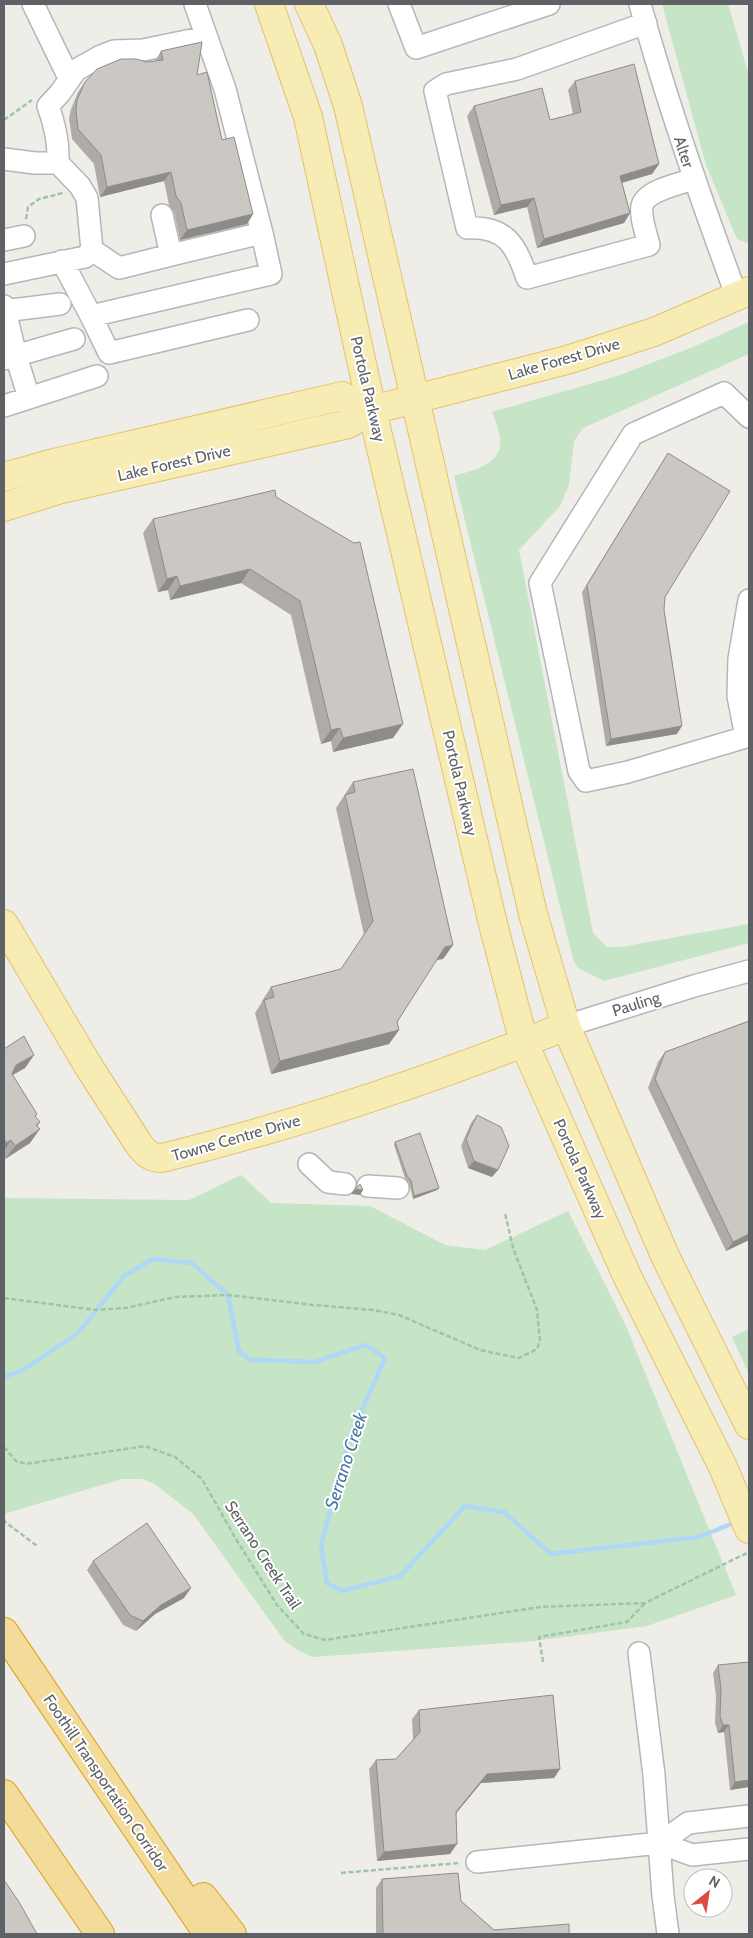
<svg xmlns="http://www.w3.org/2000/svg" width="753" height="1938" font-family="Cabin,sans-serif">
<rect width="100%" height="100%" fill="#efede7"/>
<path fill="#c6e4c6" d="M662,4H728L749,75V244L737,239L706,165Z
M749,322V354L583,428L574,441L569,485L560,506L519,550L593,933L607,947H621L749,924V943L604,981L578,968L573,959L454,476C474,470 503,465 500,438C499,430 495,420 492,412L617,376L693,347Z
M241,1175L271,1203L370,1206L445,1245L485,1250L568,1211L626,1326L736,1595L647,1626L534,1641L313,1657L297,1650L284,1640L193,1514L155,1484L142,1479H122L4,1514V1198L189,1200Z
M749,1329V1374L732,1337Z"/>
<g fill="none" stroke-linecap="round" stroke-linejoin="round">
<path stroke="#afd8f7" stroke-width="4.5" d="M4,1377L23,1370L78,1333L124,1276L153,1259L192,1263L228,1295L239,1351L250,1360L315,1362L366,1345L385,1358L350,1437L321,1545L327,1583L342,1591L400,1576L465,1506L504,1512L551,1554L699,1537L736,1522"/>
<defs>
<path id="minor" d="M33,4L69,78
M195,4L225,89L262,233
M399,4L416,48L549,4
M640,4C667,103 701,200 737,297
M646,23L517,69L446,84L435,91L467,228C506,226 516,245 527,278L649,245C646,233 640,217 642,206C646,190 680,184 693,179
M4,159L35,163H58
M4,240L24,236
M92,250L119,268L171,255L162,215
M62,261L91,316L271,274L262,233L171,255
M4,274L85,257L92,250L87,198L80,186L58,163C59,143 55,125 48,106L60,93L76,70L101,56L114,51L143,50L206,37
M4,306L16,356L29,398
M4,311L60,304
M91,316L109,353L248,320
M4,359L74,339
M4,406L97,376
M749,417L724,393L633,434L540,583L579,771L586,781L628,772L746,737L738,696L739,659L749,600
M566,1026L694,986L749,971
M309,1164L328,1182L345,1184
M368,1186L398,1188
M639,1653L654,1775L663,1896L668,1934
M660,1843L688,1823L749,1816
M477,1862L660,1843L692,1855L749,1849"/>
<path id="major" d="M269,4L308,117L372,410L493,924L524,1043L627,1276L723,1467L749,1529
M309,4L328,45L348,106L533,914L566,1026L666,1258L749,1425
M4,477L54,463L342,396L372,410
M4,507L61,489L348,424L372,410L567,360L654,332L749,291
M4,924L89,1067L138,1143C145,1153 150,1158 162,1158C300,1124 434,1079 566,1026"/>
<path id="highway" d="M4,1632L208,1934
M4,1794L100,1934
M203,1897L232,1934"/>
</defs>
<use href="#minor" stroke="#b4b6ba" stroke-width="24"/>
<use href="#major" stroke="#e4c26b" stroke-width="30"/>
<use href="#highway" stroke="#dfa017" stroke-width="30"/>
<path stroke="#9fc4aa" stroke-width="2.5" stroke-dasharray="5 2.5" stroke-linecap="butt" d="M4,120L32,100
M26,219L28,207L39,199L63,193
M4,1298L96,1310L126,1308L175,1297L228,1295L314,1305L373,1310L399,1315L480,1350L519,1358L537,1349L540,1341L537,1310L513,1248L505,1213
M4,1447L16,1461L26,1464L145,1446L175,1457L202,1479L236,1539L277,1605L304,1634L325,1640L540,1607L645,1603L749,1552
M4,1519L5,1522L37,1546
M543,1662L539,1637L627,1622L645,1603
M341,1873L459,1863"/>
<use href="#minor" stroke="#fff" stroke-width="21"/>
<use href="#major" stroke="#f7ecb3" stroke-width="28"/>
<use href="#highway" stroke="#f3dc9a" stroke-width="28"/>
</g>
<path fill="#afaca8" d="M161,51L197,75L222,140L253,214L247,224L180,240L174,212L169,205L164,181L100,197L94,164L72,139L69,119L71,109L78,92L85,82L155,61Z
M575,81L659,164L652,174L622,183L630,213L624,223L537,248L527,207L494,215L467,116L474,106L550,120L573,114L568,90Z
M668,453L664,610L677,734L606,746L582,592Z
M276,497L393,738L333,752L331,741L321,744L291,615L241,583L170,600L168,590L158,592L143,533L153,519Z
M353,782L453,945L443,959L436,960L397,1022L399,1030L389,1044L271,1074L255,1013L262,1002V1001L271,987L341,969L364,935L336,808Z
M749,1021V1240L726,1251L648,1088L658,1062L665,1052Z
M4,1049L34,1055L25,1068L13,1075L35,1116L37,1126L30,1143L5,1159L4,1157Z
M477,1115L492,1177L468,1168L461,1146L471,1123Z
M395,1142L439,1188L437,1190L413,1199L409,1183L405,1178L394,1145Z
M93,1561L184,1598L155,1614L136,1631L123,1625L87,1570Z
M718,1665L749,1787L730,1790L724,1732L718,1733L715,1723L716,1696L713,1673Z
M419,1710L560,1769L554,1778L481,1783L456,1813L450,1854L377,1861L369,1769L376,1760L396,1759L413,1740L412,1719Z
M382,1879L461,1901L494,1930L569,1934H376V1888Z"/>
<path fill="#8e8c88" d="M659,164L652,174L613,185L620,176Z
M171,172L164,181L100,197L107,187Z
M534,198L527,207L494,215L501,205Z
M630,213L624,223L537,248L544,239Z
M253,214L247,224L180,240L187,230Z
M250,569L241,583L170,600L180,586Z
M177,576L168,590L158,592L167,579Z
M403,724L393,738L333,752L343,738Z
M682,726L677,734L606,746L611,739Z
M340,728L331,741L321,744L331,730Z
M453,945L443,959L435,960L445,947Z
M399,1030L389,1044L271,1074L280,1061Z
M34,1055L25,1068L7,1078L16,1065Z
M40,1122L32,1135L40,1129L30,1143L5,1159L15,1146Z
M11,1140L4,1151V1147L6,1143Z
M474,1161L498,1170L492,1177L468,1168Z
M439,1188L437,1190L413,1199L414,1196Z
M355,1189L363,1190L360,1195L351,1194Z
M749,1234V1240L726,1251L733,1242Z
M191,1588L184,1598L155,1614L136,1631L143,1621L161,1605Z
M723,1725H729L724,1732L718,1733Z
M560,1769L554,1778L481,1783L449,1822L456,1812L487,1774Z
M749,1780V1787L730,1790L735,1782Z
M457,1844L450,1854L377,1861L384,1852Z"/>
<path fill="#cbc8c3" stroke="#8e8c88" d="M202,42L197,75L207,72L222,140L234,137L253,214L187,230L181,203L176,196L171,172L107,187L101,155L78,129L76,110L77,100L85,82L97,69L121,59H136L147,62L163,60L161,51Z
M634,64L659,164L620,176L630,213L544,239L534,198L501,205L474,106L542,88L550,120L581,112L575,81Z
M668,453L730,491L665,597L664,610L682,726L611,739L587,585Z
M275,490L276,497L354,543L360,542L403,724L343,738L340,728L331,730L300,601L250,569L180,586L177,576L167,579L153,519Z
M413,769L453,945L445,947L397,1022L399,1030L280,1061L264,1000L274,997L271,987L341,969L373,921L345,795L355,792L353,782Z
M749,1021V1234L733,1242L655,1079L665,1052Z
M24,1036L34,1055L16,1065L12,1074L37,1114L35,1116L40,1122L36,1125L40,1129L15,1146L11,1140L6,1143L4,1138V1049Z
M477,1115L501,1127L509,1146L498,1170L474,1161L466,1139Z
M420,1133L439,1188L414,1196L411,1180L407,1176L395,1142Z
M360,1184L363,1190L355,1189Z
M147,1523L191,1588L161,1605L143,1621L130,1615L93,1561Z
M749,1662V1780L735,1782L729,1725H723L720,1716L721,1689L718,1665Z
M553,1695L560,1769L487,1774L456,1812L457,1844L384,1852L376,1760L396,1759L420,1732L419,1710Z
M458,1873L461,1901L494,1930L569,1924V1934H383L382,1879Z
M4,1880L19,1902L37,1934H4Z"/>
<g text-anchor="middle" dominant-baseline="central" stroke-width="4" stroke-linejoin="round" paint-order="stroke">
<g font-size="16" fill="#5e6165" stroke="#fff">
<text transform="translate(684 152) rotate(72)">Alter</text>
<text transform="translate(564 359) rotate(-16)">Lake Forest Drive</text>
<text transform="translate(368 389) rotate(77)">Portola Parkway</text>
<text transform="translate(174 463) rotate(-13)">Lake Forest Drive</text>
<text transform="translate(460 783) rotate(77)">Portola Parkway</text>
<text transform="translate(636 1004) rotate(-17)">Pauling</text>
<text transform="translate(236 1138) rotate(-16)">Towne Centre Drive</text>
<text transform="translate(580 1169) rotate(66)">Portola Parkway</text>
<text transform="translate(263 1555) rotate(57)">Serrano Creek Trail</text>
<text transform="translate(106 1783) rotate(56)">Foothill Transportation Corridor</text>
</g>
<g font-size="18" font-style="italic" fill="#4c79a8" stroke="#fff">
<text transform="translate(346 1461) rotate(-72)">Serrano Creek</text>
</g>
</g>
<rect width="753" height="1938" fill="none" stroke="#5e6165" stroke-width="10"/>
<g transform="translate(708 1893) rotate(30)"><circle r="24" fill="#ffffff" stroke="#bfc0c1"/>
<path d="M0-4L9 19L0 12L-9 19Z" fill="#d94e43"/>
<text y="-8" font-size="14" font-weight="bold" text-anchor="middle" fill="#5e6165">N</text>
</g>
</svg>
